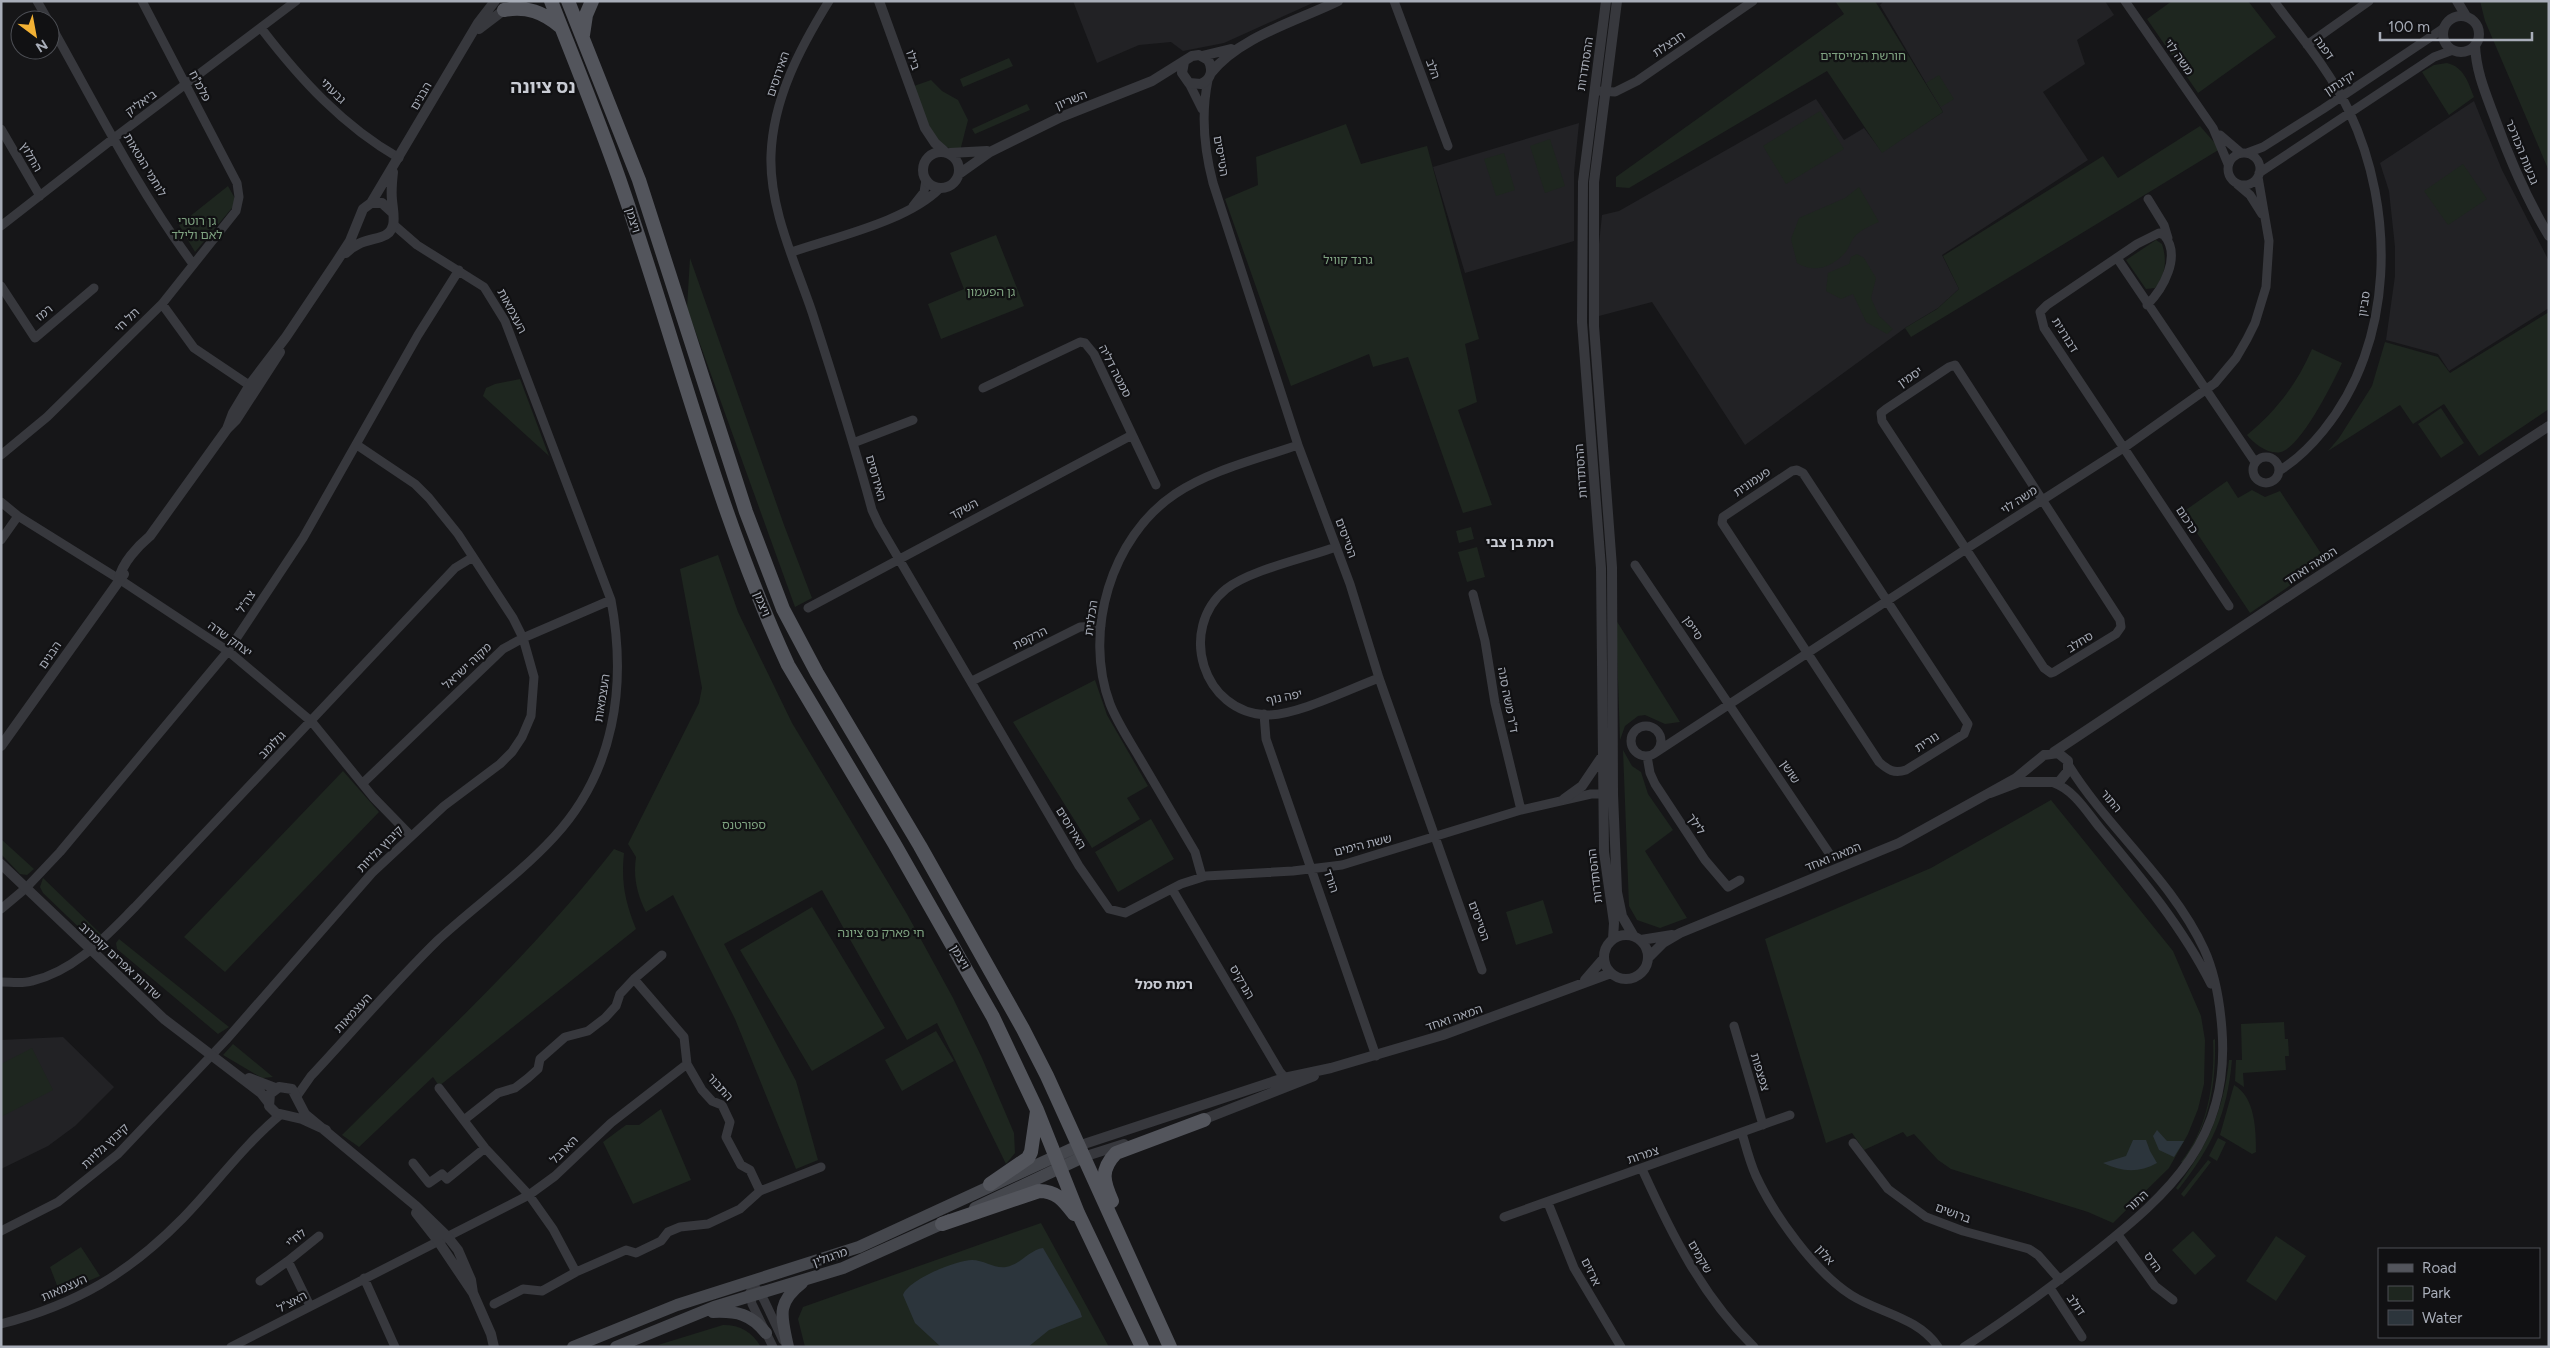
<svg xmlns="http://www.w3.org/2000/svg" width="2550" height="1348" font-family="Figtree,'Noto Sans Hebrew',sans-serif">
<rect width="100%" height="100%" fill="#161618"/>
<path fill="#222225" d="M1073,1H1317L1224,43L1183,51L1171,42L1139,45L1097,63Z
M1884,1H2105L2114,15L2077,40L2085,64L2043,92L2088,160L1942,255L1959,289L1938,308L1905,328L1745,445L1652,302L1599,316V244L1602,215L1619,211L1816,99L1844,140L1864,128L1882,152L1943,112L1880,5Z
M2474,101L2502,170L2549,261V308L2449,371L2438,354L2386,340L2395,276V247L2389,191L2380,163Z
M1579,123L1574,173V241L1465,273L1433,167Z
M63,1037L114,1087L75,1126L48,1146L1,1169V1040Z"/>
<path fill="#1e261f" d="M1835,1H1875L1943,112L1882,153L1827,71L1629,188L1616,187V177L1844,14Z
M2172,1H2248L2276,37L2198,93L2147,19Z
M2480,1H2549V171L2485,21Z
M1009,58L1013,66L963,87L960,79Z
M2447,63C2464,67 2468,82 2474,97L2449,115L2422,72L2434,65Z
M1939,75L1954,99L1941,107L1926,83Z
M931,80L942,91L958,100L968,120L960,151C929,148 923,110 914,86Z
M1027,104L1030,110L975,134L972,129Z
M1820,111L1844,149L1786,184L1763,146Z
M1346,124L1361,164L1427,146L1479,339L1465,344L1477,402L1458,410L1492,505L1463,513L1408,357L1373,367L1369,354L1291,386L1225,199L1258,185L1256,157Z
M2200,126L2220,149L1911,337L1905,328L1937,309L1959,289L1943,256L2103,156L2118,178Z
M1550,139L1565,186L1545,193L1530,146Z
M1504,153L1515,190L1496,196L1484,159Z
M2463,164L2487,199L2448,225L2424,191Z
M228,186L237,202L195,252L179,225Z
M1859,187L1879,222C1871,225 1863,229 1856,235C1850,241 1849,250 1843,255C1830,268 1813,273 1797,263L1791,239L1799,218L1845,198Z
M996,235L1024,306L941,339L928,304L964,289L950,253Z
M2156,240L2162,244C2167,259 2166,275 2155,288L2146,289L2126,260Z
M1857,254L1864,258L1876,278L1871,298L1879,316L1893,329L1887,334L1866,322L1853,294L1841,299L1826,291L1828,273L1849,264L1851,257Z
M690,258L784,525L812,598L795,607L687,308Z
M2549,312V409L2479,456L2444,404L2413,424L2400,405L2328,451L2339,438L2372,386L2385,342L2438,357L2450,373Z
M2312,349L2342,363C2334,381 2301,447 2281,452C2269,455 2254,444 2247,435C2276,411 2297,384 2312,349Z
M520,379L549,456L483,396L486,388L495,384Z
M2441,408L2464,443L2441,458L2418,424Z
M2227,481L2238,498L2252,490L2265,497L2280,491L2326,561L2250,613L2183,512Z
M1471,527L1474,539L1459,543L1456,531Z
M1477,547L1485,577L1467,582L1458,552Z
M718,555L738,612L792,723L907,914L953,998L982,1058L1014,1133L1015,1153L1006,1164L937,1023L907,1040L822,890L724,944L796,1081L818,1160L796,1169L735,1019L673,895L646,912C637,894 633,877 636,857L628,844L699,703L702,688L680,569Z
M1616,620L1680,722L1665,724L1645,715L1638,716L1625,726L1620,740Z
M1095,680L1107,715L1148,786L1127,798L1140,819L1092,848L1013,722Z
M1623,750L1632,766L1641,772L1648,794L1673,830L1645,851L1687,918L1660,928L1637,920L1629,906Z
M343,771L379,812L225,972L184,937Z
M2051,800L2173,951L2201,1016L2205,1040L2204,1084L2198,1109L2188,1134L2169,1168L2113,1223L2088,1212L1951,1169L1938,1160L1914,1134L1907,1137L1903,1132L1864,1150L1852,1133L1826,1143L1765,939L1931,868Z
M1151,819L1174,859L1118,892L1095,852Z
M1,839L34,869L27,875L20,874L1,854Z
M614,849L624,853C621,883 625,901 636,929L439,1086L433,1077L359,1147L342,1135C435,1042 533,953 614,849Z
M43,878L102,935L90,938L43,893L40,887Z
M1543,900L1553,933L1516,945L1506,912Z
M812,907L885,1028L812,1071L740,950Z
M119,939L229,1027L218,1034L117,949L116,943Z
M2284,1022L2285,1039H2288L2289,1056H2285L2286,1070L2243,1073L2244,1087L2235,1081L2236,1060H2242L2241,1024Z
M936,1031L954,1061L902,1091L885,1060Z
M2215,1039C2216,1088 2209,1121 2184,1163L2181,1162C2208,1129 2215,1082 2213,1040Z
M233,1044L273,1077L262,1078L223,1055Z
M32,1048L53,1090L1,1117V1064Z
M2229,1060H2232C2227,1115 2212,1147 2178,1190L2176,1188C2206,1149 2224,1110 2229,1060Z
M2234,1085C2255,1097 2256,1129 2256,1152L2252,1154L2220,1135Z
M661,1109L691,1180L633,1204L603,1142L626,1125H639Z
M2218,1138L2226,1142L2217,1161L2209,1156Z
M2208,1160L2211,1162L2184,1197L2181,1194Z
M1041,1223L1109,1347H805L798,1319L803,1307Z
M2193,1231L2216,1256L2195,1275L2172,1250Z
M2276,1236L2306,1256L2276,1301L2246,1281Z
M81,1247L100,1276L60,1293L50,1267Z
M723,1325C741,1325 752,1332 761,1347L658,1345Z"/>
<path fill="#2c353c" d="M2157,1130L2167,1141H2184L2174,1157L2159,1150L2153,1136Z
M2133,1140H2146L2150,1151L2157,1163C2139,1173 2122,1172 2103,1163L2126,1156Z
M1043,1248L1080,1311L1082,1317L1049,1330L1028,1347H941L915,1323L903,1295C908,1280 956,1260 972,1260C984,1260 995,1269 1006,1267C1020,1265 1029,1250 1043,1248Z"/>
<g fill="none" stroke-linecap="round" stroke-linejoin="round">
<path stroke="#37383d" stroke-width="9" d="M37,1L48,20
M829,1C800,48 773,99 771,155C769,208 795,262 812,312C833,377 854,443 872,510L879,525L1079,866L1109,909L1125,913L1181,884L1206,876L1293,871L1342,865L1521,810L1591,794H1610
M1394,1L1448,146
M2125,1L2213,128L2228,164
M2274,1C2300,36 2330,71 2349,111C2396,210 2395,343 2323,431C2310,447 2297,460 2279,471
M50,24C95,104 138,190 193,264
M261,28C300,79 343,126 399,158
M2307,45L2369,1
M1208,80C1201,114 1204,149 1213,183L1298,445L1350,584L1379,678L1482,970
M1189,83L1202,109
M1599,91L1615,92L1637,81L1753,1
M1,129L40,196
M2220,135L2241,153
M2228 169a16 16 0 1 1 32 0a16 16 0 1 1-32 0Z
M2247,153L2263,147L2323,109L2444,28
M2259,173L2434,57L2453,50
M2237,184L2250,195L2262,214
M2148,199L2164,225L2168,238
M913,206L924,192L926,180
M1,226L114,138L296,1
M792,252C835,237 908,221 940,188
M2117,258L2255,462
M1,286L35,338L94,288
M162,304L194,348L249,385
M2147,305C2163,289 2182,256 2164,235L2159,233L2137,244L2047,305L2040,312L2044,328L2229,606
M1955,365L2120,620L2121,627L2116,634L2054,672L2051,673L2044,668L1882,421L1881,413L1886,409L1949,367Z
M983,388L1080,342L1085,343L1094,354L1156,485
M853,443L913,420
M1,455L47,417L162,304L236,211L239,197L237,183L142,1
M2253 470a13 13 0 1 1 26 0a13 13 0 1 1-26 0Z
M1797,470L1803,473L1968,724L1964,734L1906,770C1894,774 1888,770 1879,762L1722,523L1723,517L1792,471Z
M1,502L18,516L119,579L228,651L312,722L373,797L410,835
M1,540L18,516
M1336,547C1306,558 1250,570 1226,589C1177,629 1203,713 1267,715C1298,715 1349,689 1379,678
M1635,565L1829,853
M1473,594L1485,641L1495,703L1521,810
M808,608L1132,435
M972,681L1080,627L1101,626
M1264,714L1266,739L1376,1056
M1631 741a15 15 0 1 1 30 0a15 15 0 1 1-30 0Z
M1655,753L1966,549L2125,447L2215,383L2236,358L2247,339L2255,323L2266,287L2269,241L2258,177
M1647,756L1650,773L1655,784L1705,860L1728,887L1740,880
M363,783L503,649L523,638L611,600
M2054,783C2074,790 2087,812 2100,828C2140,876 2183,928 2211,984
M1202,877L1195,852C1176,820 1158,789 1139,757C1129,740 1117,722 1110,704C1083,632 1111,537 1175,494C1211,470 1258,459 1298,445
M1172,889L1280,1072L1288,1081
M1,909L26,888L60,852L228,651L303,538L418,335L459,270
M1,982C11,982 23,984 32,981C75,971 106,936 135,907L455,568L473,557
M1734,1026L1763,1125
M439,1088L485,1148L529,1195L553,1229L576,1272L626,1250L636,1253L661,1241L668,1232L680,1227L708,1224L740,1209L760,1191L750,1170L741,1165L726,1137L730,1122L722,1105L712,1101L702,1090L687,1064L684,1037L634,979
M297,1096L311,1076C353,1031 394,983 438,940C476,905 519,875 554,837C615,771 627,685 611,600L505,321L484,287L417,245L394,225
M464,1120L498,1093L515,1088L528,1078L538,1069L540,1059L565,1037L588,1031L605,1018L616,1006L620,994L634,979L662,955
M1742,1133C1746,1147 1750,1163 1756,1176C1774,1215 1815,1272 1851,1295C1879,1313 1918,1317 1938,1347
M1853,1143L1888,1189L1926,1217L1963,1231L2029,1249L2038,1255L2060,1280
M413,1163L429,1183L442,1174L447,1179L485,1148
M1642,1169C1672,1235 1702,1296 1754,1347
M760,1191L821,1167
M1548,1203L1574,1268L1621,1347
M1504,1217L1790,1115
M1,1231L58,1202L118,1154L226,1040L372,873L444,806L500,764L512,752L522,737L531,716L534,677L523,638L513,618L458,534L429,498L415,484L357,445
M2118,1235L2155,1286L2173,1300
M364,1278L395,1347
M260,1281L288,1261
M752,1282L764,1300L783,1340
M2050,1288L2082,1337
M750,1292L752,1304L773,1347
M494,1304L523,1289L542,1291L576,1272
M310,1306L288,1261L319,1236
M1,1324C77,1304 128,1274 183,1218C216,1184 244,1145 280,1115
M231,1347L529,1195L555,1176L611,1123L687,1064
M1964,1347C2009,1318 2051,1287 2093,1254C2171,1192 2230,1139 2222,1030C2220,1003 2215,973 2204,949C2172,880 2109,830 2069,766"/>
<path stroke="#37383d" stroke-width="10" d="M879,1L925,128L935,143L944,151
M1606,1L1583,182L1582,322L1601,568L1604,852L1614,923L1613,939
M1617,1L1594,182V326L1612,567L1613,794L1617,892L1622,916L1633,935
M2457,1L2466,16
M2443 34a18 18 0 1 1 36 0a18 18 0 1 1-36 0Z
M479,29L504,10L522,1
M2475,45C2476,71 2485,92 2494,116C2509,158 2526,198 2549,236
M1202,56L1231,49
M1211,73C1239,37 1297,21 1338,1
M923 170a18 18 0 1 1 36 0a18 18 0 1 1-36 0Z
M950,153L987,151
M959,174L990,152L1061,117L1152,81L1192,56L1199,55L1208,60C1214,70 1211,79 1201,84L1189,83L1182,73L1184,62
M371,203L478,23L495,1
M346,253C356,242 368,241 381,237C399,232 393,213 392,200C391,191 392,181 393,172
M227,429L233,413L251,383L286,337L337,261L350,241L363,209L371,203H382L393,213
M119,579C122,563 138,546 150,536L227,429L236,420L280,352
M1,746L124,574
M2054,752L2299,589L2549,426
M1564,799L1582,786L1601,758
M1,864L164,1019L261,1093L268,1102
M1604 957a22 22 0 1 1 44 0a22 22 0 1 1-44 0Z
M1641,940L1672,935
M1649,957L1663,943L1680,933L1899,843L2016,778L2044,755L2058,753L2068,761V771L2059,782H2019L1990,793
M1585,980L1604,958
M249,1078L275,1088
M1197,1122L1314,1076
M326,1130L302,1119L276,1113L269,1106L270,1094L279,1087L292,1089L305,1114L416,1206L447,1236L458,1250L471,1280L473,1293L491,1334L494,1347
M1078,1146L1284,1078L1331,1068L1443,1035L1611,973
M1083,1157L1124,1144
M416,1213L438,1241L473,1293"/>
<path stroke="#45474d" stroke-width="12" d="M975,1208L1083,1157
M713,1312C737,1311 751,1314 766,1333
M573,1347L677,1305L859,1247L1078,1146
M616,1347L714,1307L843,1268L950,1220
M788,1347C782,1317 775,1304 802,1283"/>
<path stroke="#53555c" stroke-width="14" d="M551,1C576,65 602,128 624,193C678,350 718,514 788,665L894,843L993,1017L1037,1110L1078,1213L1142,1347
M568,1L639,180L746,512L783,609L817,673L920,846L1023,1029L1047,1076L1170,1347
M504,10C527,6 543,12 561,27
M583,35L586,15L592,1
M990,1184L1028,1158L1031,1152L1037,1111
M1112,1201C1103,1181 1100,1170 1116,1153L1204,1120
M942,1224L1039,1191C1057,1191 1064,1201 1074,1214"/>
</g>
<g text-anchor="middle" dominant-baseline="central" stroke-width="4.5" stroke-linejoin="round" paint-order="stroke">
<g font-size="12" fill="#a8adb8" stroke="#111113">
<text transform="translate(1669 44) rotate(-34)">חבצלת</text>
<text transform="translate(2324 48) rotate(55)">דפנה</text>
<text transform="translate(2179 57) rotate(55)">משה לוי</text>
<text transform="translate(913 60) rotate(70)">בילו</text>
<text transform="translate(1585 64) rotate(-81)">ההסתדרות</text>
<text transform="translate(1433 69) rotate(70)">הלב</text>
<text transform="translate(778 74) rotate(-71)">האירוסים</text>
<text transform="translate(2340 83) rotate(-33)">יקינתון</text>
<text transform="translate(200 86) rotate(62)">פלמ"ח</text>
<text transform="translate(333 91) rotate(45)">גבעתי</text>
<text transform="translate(421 96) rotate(-60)">הבנים</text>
<text transform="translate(1071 100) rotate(-22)">השריון</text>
<text transform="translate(141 103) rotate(-36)">ביאליק</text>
<text transform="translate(2522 152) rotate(68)">גבעות הכורכר</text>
<text transform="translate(1221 156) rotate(80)">הטייסים</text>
<text transform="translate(31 157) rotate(60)">החלוץ</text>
<text transform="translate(145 165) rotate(59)">לוחמי הגטאות</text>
<text transform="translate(633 220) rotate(73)">ויצמן</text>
<text transform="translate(2364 304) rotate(-81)">סביון</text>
<text transform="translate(512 311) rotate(62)">העצמאות</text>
<text transform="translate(44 313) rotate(-40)">רמז</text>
<text transform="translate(127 320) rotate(-44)">תל חי</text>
<text transform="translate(2065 335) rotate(58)">דבורנית</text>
<text transform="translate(1115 371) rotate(63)">סמטה דליה</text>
<text transform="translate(1910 377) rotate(-34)">יסמין</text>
<text transform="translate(1581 471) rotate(-94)">ההסתדרות</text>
<text transform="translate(876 478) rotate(74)">האירוסים</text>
<text transform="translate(1752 482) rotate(-34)">פעמונית</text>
<text transform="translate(2019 500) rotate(-33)">משה לוי</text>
<text transform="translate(964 509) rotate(-28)">השקד</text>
<text transform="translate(2187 520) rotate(57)">כרכום</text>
<text transform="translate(1346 538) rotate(70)">הטייסים</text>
<text transform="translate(2311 566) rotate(-33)">המאה ואחד</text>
<text transform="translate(246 602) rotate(-57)">צה"ל</text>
<text transform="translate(762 604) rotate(68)">ויצמן</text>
<text transform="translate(1091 618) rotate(-82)">הכלנית</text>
<text transform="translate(1693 628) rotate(56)">סייפן</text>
<text transform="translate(1030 638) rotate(-26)">הרקפת</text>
<text transform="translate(230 639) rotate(36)">יצחק שדה</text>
<text transform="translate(2080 642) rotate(-32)">סחלב</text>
<text transform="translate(50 655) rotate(-55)">הבנים</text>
<text transform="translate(467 666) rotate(-43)">מקוה ישראל</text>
<text transform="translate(1284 697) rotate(-11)">יפה נוף</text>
<text transform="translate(602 698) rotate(-81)">העצמאות</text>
<text transform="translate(1508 700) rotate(79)">ד"ר משה סנה</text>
<text transform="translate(1927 742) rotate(-33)">נורית</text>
<text transform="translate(272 745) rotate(-46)">גולומב</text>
<text transform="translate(1790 772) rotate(56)">שושן</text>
<text transform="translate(2111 801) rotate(50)">התור</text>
<text transform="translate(1696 824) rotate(56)">לילך</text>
<text transform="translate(1071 828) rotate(59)">האירוסים</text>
<text transform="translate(1363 845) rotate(-14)">ששת הימים</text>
<text transform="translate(380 849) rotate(-45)">קיבוץ גלויות</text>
<text transform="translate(1833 857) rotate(-22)">המאה ואחד</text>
<text transform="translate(1595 876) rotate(-97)">ההסתדרות</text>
<text transform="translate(1331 881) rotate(71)">הורד</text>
<text transform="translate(1479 921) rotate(70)">הטייסים</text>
<text transform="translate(960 957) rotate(60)">ויצמן</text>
<text transform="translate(120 961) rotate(43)">שדרות אפרים קומרוב</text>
<text transform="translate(1242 982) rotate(60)">הנרקיס</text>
<text transform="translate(353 1013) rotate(-47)">העצמאות</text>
<text transform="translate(1454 1018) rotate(-19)">המאה ואחד</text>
<text transform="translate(1760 1072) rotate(73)">צפצפות</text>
<text transform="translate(720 1087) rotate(48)">התבור</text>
<text transform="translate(105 1146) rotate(-43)">קיבוץ גלויות</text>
<text transform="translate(564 1150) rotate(-45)">הארבל</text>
<text transform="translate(1643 1155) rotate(-19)">צמרות</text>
<text transform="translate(2137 1201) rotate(-42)">התור</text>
<text transform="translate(1953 1213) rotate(20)">ברושים</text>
<text transform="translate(296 1238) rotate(-39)">לח"י</text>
<text transform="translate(1825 1255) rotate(49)">אלון</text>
<text transform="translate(830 1257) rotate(-19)">מרגולין</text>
<text transform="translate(1700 1257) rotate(60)">שקמים</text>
<text transform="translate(2153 1262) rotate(54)">הדס</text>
<text transform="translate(1591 1272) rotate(64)">ארזים</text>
<text transform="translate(64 1288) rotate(-24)">העצמאות</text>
<text transform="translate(292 1302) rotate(-28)">האצ"ל</text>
<text transform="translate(2076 1305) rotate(56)">דולב</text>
</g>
<g font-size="12" fill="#7fa381" stroke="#111113">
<text x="1863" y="56">חורשת המייסדים</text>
<text x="197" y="221">גן רוטרי<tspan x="197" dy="14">לאם ולילד</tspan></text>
<text x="1348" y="260">גרנד קוויל</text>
<text x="991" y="292">גן הפעמון</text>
<text x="744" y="825">ספורטנס</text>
<text x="881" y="933">חי פארק נס ציונה</text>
</g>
<g font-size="14" font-weight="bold" fill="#c9ccd4" stroke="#111113">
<text x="1520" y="542">רמת בן צבי</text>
<text x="1164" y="984">רמת סמל</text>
</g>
<g font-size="18" font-weight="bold" fill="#c9ccd4" stroke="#111113">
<text x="543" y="87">נס ציונה</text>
</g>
</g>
<rect width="2550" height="1348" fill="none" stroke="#a8adb8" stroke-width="5"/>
<rect x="2378" y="1248" width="162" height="90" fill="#111113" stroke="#4d4f55"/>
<rect x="2388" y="1264" width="25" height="8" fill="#53555c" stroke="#4d4f55"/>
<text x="2422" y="1273" font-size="15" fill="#a8adb8">Road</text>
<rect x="2388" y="1286" width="25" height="15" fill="#1e261f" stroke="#4d4f55"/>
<text x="2422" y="1298" font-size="15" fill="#a8adb8">Park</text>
<rect x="2388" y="1310" width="25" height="15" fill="#2c353c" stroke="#4d4f55"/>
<text x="2422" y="1323" font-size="15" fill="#a8adb8">Water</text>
<g transform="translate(35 35) rotate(148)"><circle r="24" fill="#111113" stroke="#4d4f55"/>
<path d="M0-4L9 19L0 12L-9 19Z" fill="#f2b134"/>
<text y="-8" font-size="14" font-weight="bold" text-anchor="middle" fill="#a8adb8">N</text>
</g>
<path d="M2380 32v8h152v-8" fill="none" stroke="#a8adb8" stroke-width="2.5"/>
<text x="2388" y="32" font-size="15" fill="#a8adb8" stroke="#111113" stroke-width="4" paint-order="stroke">100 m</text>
</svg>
